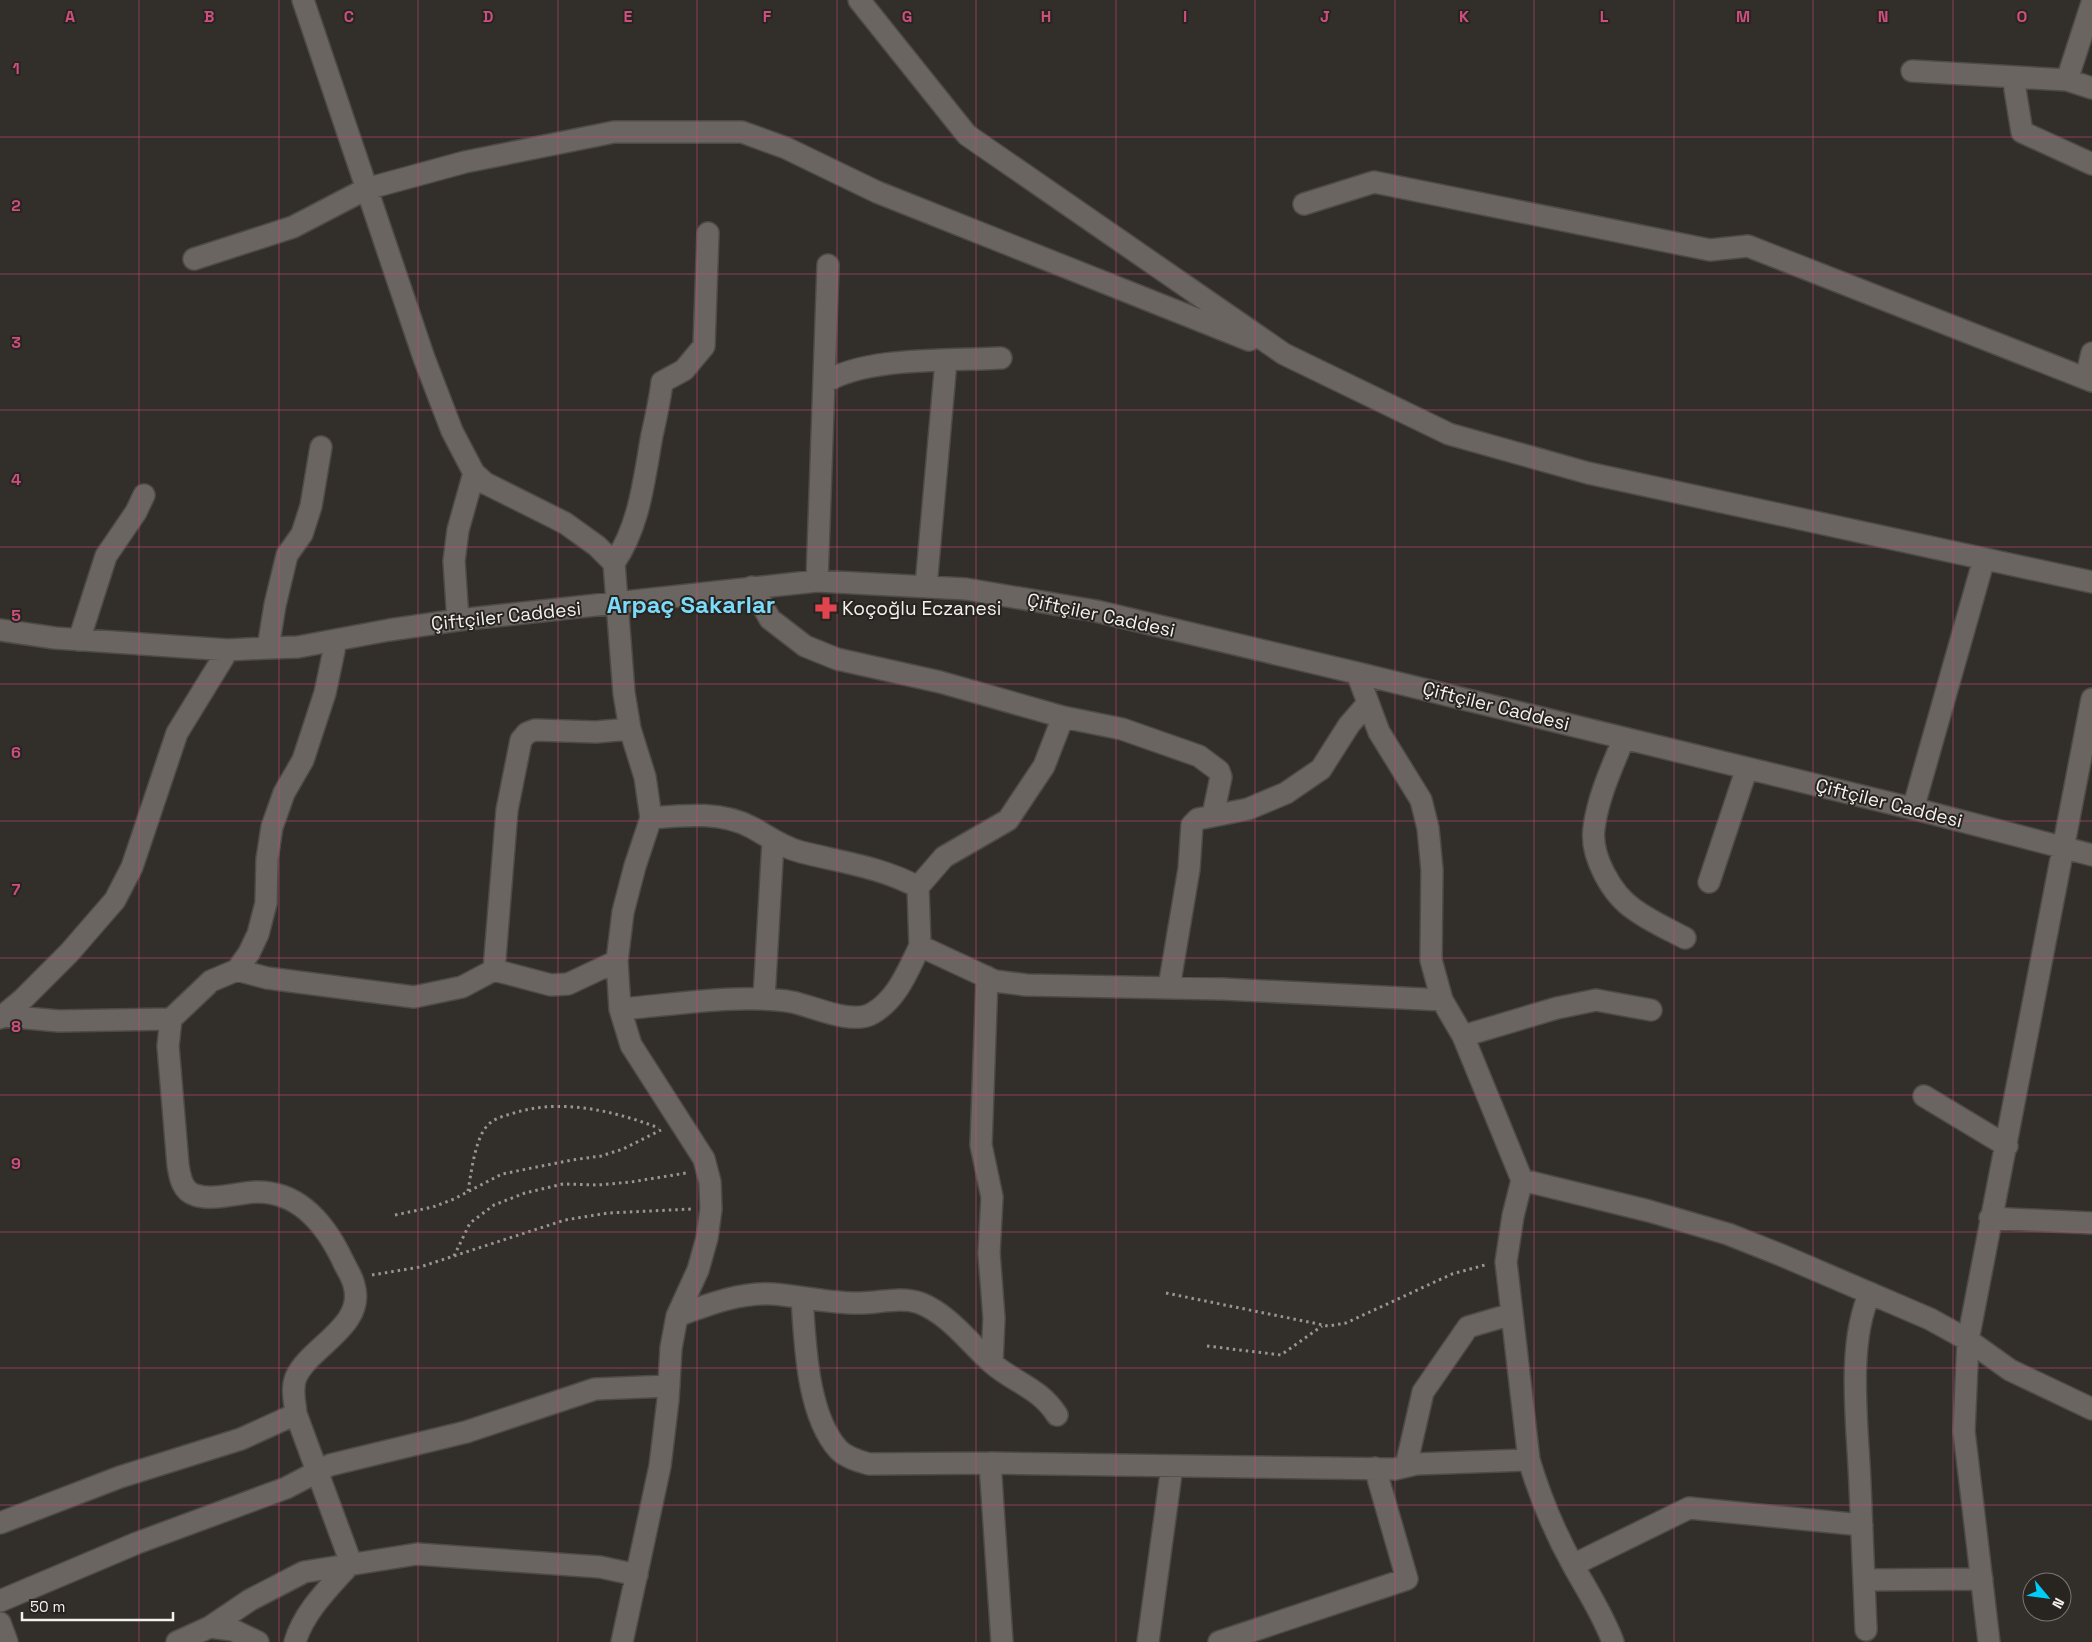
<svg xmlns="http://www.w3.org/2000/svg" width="2092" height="1642" font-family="'Space Grotesk',sans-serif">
<rect width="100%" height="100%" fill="#322e2a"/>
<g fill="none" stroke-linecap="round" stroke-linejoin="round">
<defs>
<path id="minor" d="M303,0L424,358L452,431L474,473L485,483L565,523L597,546L614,563L624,693L630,729L645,777L651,818L635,866L623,912L617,961L620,1009L631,1045L704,1159L710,1182L711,1209L707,1238L698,1270L677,1316L671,1348L668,1400L660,1466L622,1642
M859,0L967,135L1284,354L1449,434L1588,473L2092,582
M1912,71L2067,80L2092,3
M2013,77L2022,132L2092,164
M2067,80L2092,88
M1304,204L1374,182L1710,250L1748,246L2092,381
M194,259L293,227L366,189L465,162L614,132H742L786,148L877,192L1249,340
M2086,378L2092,353
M824,383C865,356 952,361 1001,358
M614,563C640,525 644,479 652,435C656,417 660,400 662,382L684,370L704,346L708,233
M817,581L828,265
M926,586L946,361
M752,587L770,619L805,646L837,659L940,682L1063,717L1122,729L1199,756L1219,771L1221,777L1213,815
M458,620L454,561L458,530L474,473
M0,630L55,638L142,644L228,650L268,648L298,647L389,630L458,620L817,581L966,589L1096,611L1357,673L1923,811L2092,855
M79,640L106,556L136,512L144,495
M268,648L275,605L287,555L302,534L311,506L321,447
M1357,673L1379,732L1421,800L1428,828L1432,870L1431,960L1442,1000L1463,1036L1522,1180L1513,1216L1506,1262L1529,1460C1540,1497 1555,1533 1574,1567C1588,1592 1603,1615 1613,1642
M1624,738C1612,767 1598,797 1594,828C1590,856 1612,895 1635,910C1650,921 1668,929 1685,938
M1913,809L1984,559
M651,818C685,815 722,811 753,828C769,837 782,847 801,852C841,862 881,867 918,887L920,946L995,981L1026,985L1223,989L1442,1000
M1709,882L1747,768
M918,887L944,857L1008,820L1044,766L1063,717
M237,970L267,978L414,997L462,987L494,970L507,810L521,740L527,733L535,730L596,732L630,729
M494,970L551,985L568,984L617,961
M987,977L981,1145L992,1197L989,1253L994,1318L992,1363
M1169,987L1189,869L1192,825L1198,819L1248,809L1286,793L1321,769L1349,725L1368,703
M764,998L773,842
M620,1009C672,1005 742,993 792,1002C813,1006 852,1026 873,1013C898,998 908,970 920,946
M4,1016L59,1021L171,1019
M0,1018L23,999L69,953L115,900L132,867L177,733L228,650
M1463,1036L1557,1008L1596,1000L1651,1010
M1924,1096L2007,1146
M1522,1180L1649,1211L1728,1234L1781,1255L1930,1319L1968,1340L2010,1370L2092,1409
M1990,1218L2092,1223
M802,1298C805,1343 807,1414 838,1449C845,1457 858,1461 869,1464L990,1463L1395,1469L1416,1464L1529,1460
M677,1316C707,1305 740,1292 773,1294C801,1296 831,1304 860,1303C879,1303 901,1296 920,1303C950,1315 969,1343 993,1364C1015,1383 1040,1388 1057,1415
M296,1414L351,1563
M990,1463L1002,1642
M1406,1466L1423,1392L1468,1327L1512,1314
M0,1523L120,1477L241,1439L296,1414C295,1402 291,1389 296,1377C310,1346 366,1326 354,1285C352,1276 346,1268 343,1261C326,1225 299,1191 256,1192C237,1193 213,1201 195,1195C182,1191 180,1177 178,1165L168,1046L171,1019L211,981L237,970L249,953L258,934L266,903L267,859L272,827L284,793L303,760L325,693L336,641
M1573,1565L1689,1508L1862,1525
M1864,1580L1982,1579
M0,1601L137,1543L286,1488L330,1465L466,1432L595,1389L669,1386
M0,1623L7,1642
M210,1627L233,1630L258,1642
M1866,1630C1864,1582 1862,1534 1860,1485C1858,1428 1846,1345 1870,1293
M177,1642L210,1627L250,1600L304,1572L417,1554L600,1567L637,1575
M295,1642C304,1611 330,1587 351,1563
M1148,1642L1172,1466
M1219,1642L1407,1579L1375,1468
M1989,1642L1964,1431L1968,1340L2092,699"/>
</defs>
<use href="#minor" stroke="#4e4b47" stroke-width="24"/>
<path stroke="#989592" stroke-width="3" stroke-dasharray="2.5 4" stroke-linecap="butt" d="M468,1191C471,1174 475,1139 487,1126C494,1118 504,1116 514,1113C562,1098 614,1111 659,1128
M395,1215L433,1207L454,1199L502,1174L572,1160L601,1156L623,1149L661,1130
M454,1256L470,1223L494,1205L525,1193L563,1184L598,1185L631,1182L686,1173
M372,1275L420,1267L565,1220L608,1213L692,1209
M1166,1293L1328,1326L1346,1323L1452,1274L1485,1265
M1207,1346L1281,1355L1322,1326"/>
<use href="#minor" stroke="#6a6561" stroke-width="21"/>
</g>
<path fill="none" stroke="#ce4e80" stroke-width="1" stroke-opacity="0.55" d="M139,0V1642M279,0V1642M418,0V1642M558,0V1642M697,0V1642M837,0V1642M976,0V1642M1116,0V1642M1255,0V1642M1395,0V1642M1534,0V1642M1674,0V1642M1813,0V1642M1953,0V1642M0,137H2092M0,274H2092M0,410H2092M0,547H2092M0,684H2092M0,821H2092M0,958H2092M0,1095H2092M0,1232H2092M0,1368H2092M0,1505H2092"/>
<defs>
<symbol id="pharmacy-bare" viewBox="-9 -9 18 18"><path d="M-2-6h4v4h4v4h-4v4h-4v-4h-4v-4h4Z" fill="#e0444e" stroke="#282420" stroke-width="2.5" paint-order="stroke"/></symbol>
</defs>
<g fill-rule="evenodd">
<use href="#pharmacy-bare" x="810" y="592" width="32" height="32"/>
</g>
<g text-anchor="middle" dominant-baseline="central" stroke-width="4" stroke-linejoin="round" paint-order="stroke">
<g font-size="19" fill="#f3f1ee" stroke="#282420" text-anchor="start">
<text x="842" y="608">Koçoğlu Eczanesi</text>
</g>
<g font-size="19" fill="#f3f1ee" stroke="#282420">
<text transform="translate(1101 615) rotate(12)">Çiftçiler Caddesi</text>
<text transform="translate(506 616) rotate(-6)">Çiftçiler Caddesi</text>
<text transform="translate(1496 706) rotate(14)">Çiftçiler Caddesi</text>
<text transform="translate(1889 803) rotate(14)">Çiftçiler Caddesi</text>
</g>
<g font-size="24" font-weight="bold" fill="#7cdafa" stroke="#282420">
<text x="691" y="604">Arpaç Sakarlar</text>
</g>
</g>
<g font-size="16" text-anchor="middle" font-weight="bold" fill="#ce4e80" stroke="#282420" stroke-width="4" stroke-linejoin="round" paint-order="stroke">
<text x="70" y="22">A</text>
<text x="209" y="22">B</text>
<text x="349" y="22">C</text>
<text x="488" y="22">D</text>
<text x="628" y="22">E</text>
<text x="767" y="22">F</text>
<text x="907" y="22">G</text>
<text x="1046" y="22">H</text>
<text x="1185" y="22">I</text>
<text x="1325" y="22">J</text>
<text x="1464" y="22">K</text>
<text x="1604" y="22">L</text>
<text x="1743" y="22">M</text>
<text x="1883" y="22">N</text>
<text x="2022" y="22">O</text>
<text x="16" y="74">1</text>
<text x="16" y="211">2</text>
<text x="16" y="348">3</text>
<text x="16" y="485">4</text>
<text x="16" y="621">5</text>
<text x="16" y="758">6</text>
<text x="16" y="895">7</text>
<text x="16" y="1032">8</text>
<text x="16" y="1169">9</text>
</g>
<g transform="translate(2047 1597) rotate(119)"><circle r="24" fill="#282420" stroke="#797672"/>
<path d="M0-4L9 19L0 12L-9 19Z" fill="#01cbf9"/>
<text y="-8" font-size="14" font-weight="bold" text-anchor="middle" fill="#f3f1ee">N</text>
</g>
<path d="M22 1612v8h151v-8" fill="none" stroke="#f3f1ee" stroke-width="2.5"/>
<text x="30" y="1612" font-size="15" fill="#f3f1ee" stroke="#282420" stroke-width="4" paint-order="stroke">50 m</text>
</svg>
